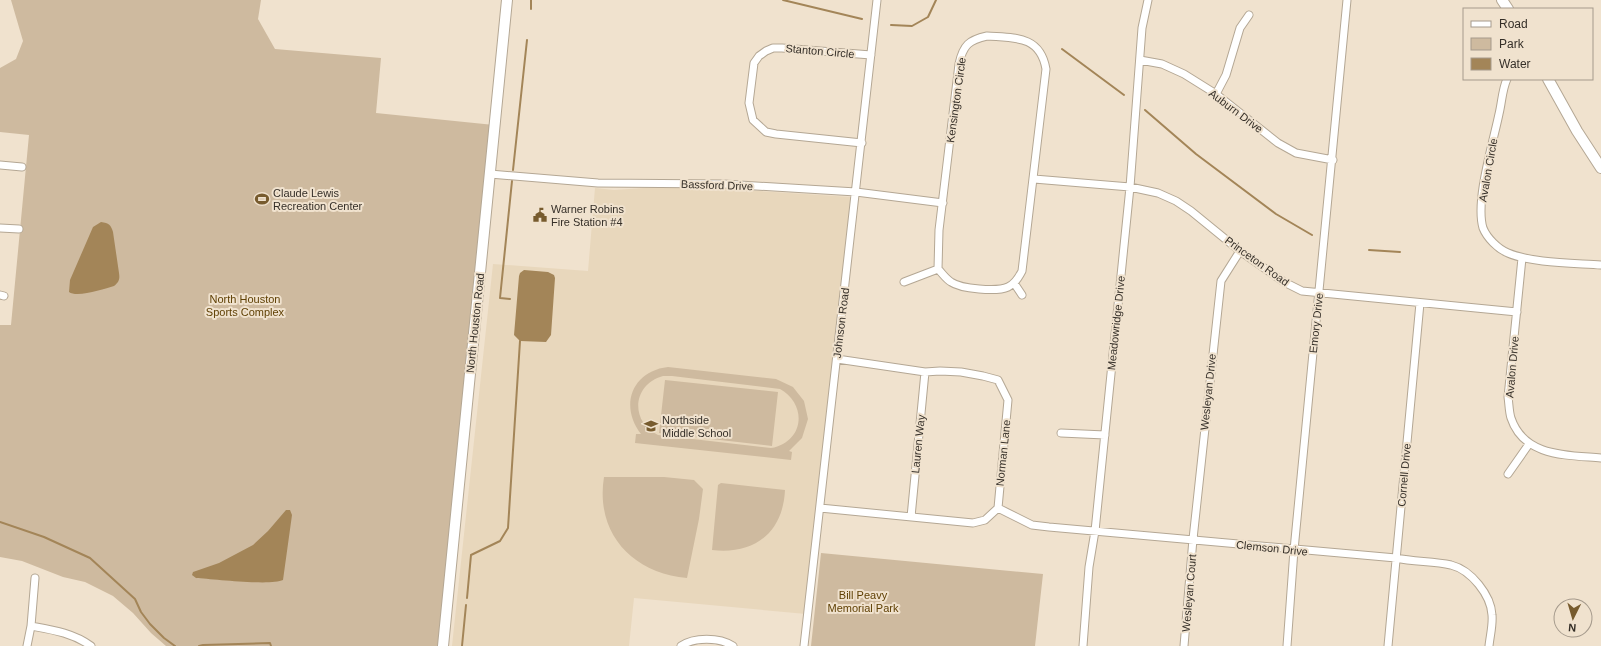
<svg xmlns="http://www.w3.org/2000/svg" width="1601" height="646" font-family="Helvetica,sans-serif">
<rect width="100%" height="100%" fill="#f0e2ce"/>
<path fill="#e8d7bc" d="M674,186L697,187L851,197L806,614L634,598L629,646H452L493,264L588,271L595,188L614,190Z"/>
<path fill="#ceba9f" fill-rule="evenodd" d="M11,0H261L258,19L275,49L381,58L376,113L494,125L443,646H166L151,633L133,613L113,596L85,582L63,577L22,561L0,557V325H11L29,135L0,132V68L16,59L23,41Z
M668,367L776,379L793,387L804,401L808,419L802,438L789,451L792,452L791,460L635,443L636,434H641C619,406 632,371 668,367ZM663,376H672L780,389C808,405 804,442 771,448L658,435C629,421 633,384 663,376Z
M665,380L778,392L772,446L659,433Z
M604,477H664L694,480L703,489L699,519L687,578C632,573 595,533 604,477Z
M721,483L785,490C783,533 754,555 712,550L718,485Z
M821,553L1043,574L1035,646H811Z"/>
<path fill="#a38558" d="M101,222C109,223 111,225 113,232L119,273C120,279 119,282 114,286C104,289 77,298 69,292L70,280L93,227Z
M524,270L548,272L554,275L555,278L551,335L546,342L520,341L514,335L519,276L520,273Z
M286,510H290L292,515L283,580C271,586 212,579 196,578L192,575L193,572L219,563L253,545L268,531Z"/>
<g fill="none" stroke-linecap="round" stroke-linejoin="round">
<path stroke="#a38558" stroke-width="2" d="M783,0L862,19
M531,9V0
M891,25L912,26L928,17L936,0
M1062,49L1124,95
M1145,110L1196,154L1276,214L1312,235
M513,170L527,40
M1369,250L1400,252
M510,299L500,298L512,181
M0,522L44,537L90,558L135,599L141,612L150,624L164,638L175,646
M467,598L471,555L500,541L508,528L520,341
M199,646L203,645L270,643L271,646
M462,646L466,605"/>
<defs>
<path id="street" d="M987,36C1014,38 1040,35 1046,69L1022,271C1019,277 1015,284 1008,287C997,292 961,289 951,282C946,279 942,273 938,269L939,230L959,64C963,45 969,40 987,36Z
M1140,60L1162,64L1184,74L1216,94L1278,143L1296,153L1333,160
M1507,79C1502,90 1502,102 1499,114C1493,143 1475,201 1483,228C1487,238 1498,249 1508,253C1531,263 1575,263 1601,265
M1216,94L1226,75L1240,28L1249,15
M862,143L776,134L766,132L753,120L749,103L754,63L759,56L766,51L773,48H782L871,55
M0,165L22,167
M490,174L598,183L724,184L856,192L943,203
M1034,179L1130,187L1158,193L1176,201L1191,211L1240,251L1284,282L1302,291L1517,312
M0,228L19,229
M1522,258L1508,397C1509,403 1509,412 1511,418C1524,457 1567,455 1601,458
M904,282L938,269
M1014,283L1022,295
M0,295L4,296
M1061,433L1105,435
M1508,474L1529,444
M820,508L973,523L985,520L998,508L1008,400L998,380L983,376L961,372L940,371L925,372L837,359
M998,508L1032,525L1049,527L1396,558C1414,562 1433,561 1451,565C1471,570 1491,595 1492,615C1493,625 1490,636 1489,646
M911,517L925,372
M31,626C53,630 73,633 91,646
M27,646L31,626L35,578
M681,646C694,637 719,637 733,646
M804,646L877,0
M1083,646L1089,567L1095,531L1130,187L1142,28L1148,0
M1184,646L1193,539L1221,281L1240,251
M1287,646L1294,550L1347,0
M1388,646L1420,303"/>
<path id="secondary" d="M1502,0L1508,9
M1548,79L1577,131L1601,168
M443,646L507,0"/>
</defs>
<use href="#street" stroke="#b4a794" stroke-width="9"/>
<use href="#secondary" stroke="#b4a794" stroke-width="12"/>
<use href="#street" stroke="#fff" stroke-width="7"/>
<use href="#secondary" stroke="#fff" stroke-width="10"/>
</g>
<defs>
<symbol id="stadium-bare" viewBox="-9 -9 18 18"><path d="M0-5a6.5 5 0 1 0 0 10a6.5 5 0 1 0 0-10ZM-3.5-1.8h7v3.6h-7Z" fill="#775b2e" stroke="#f0e2ce" stroke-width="2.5" paint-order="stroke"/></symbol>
<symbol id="civic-bare" viewBox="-9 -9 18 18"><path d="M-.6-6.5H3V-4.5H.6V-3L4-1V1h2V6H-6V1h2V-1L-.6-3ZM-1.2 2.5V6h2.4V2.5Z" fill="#775b2e" stroke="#f0e2ce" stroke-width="2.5" paint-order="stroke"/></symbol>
<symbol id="school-bare" viewBox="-9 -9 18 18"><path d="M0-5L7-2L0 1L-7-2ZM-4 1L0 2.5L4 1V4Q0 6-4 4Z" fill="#775b2e" stroke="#f0e2ce" stroke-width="2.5" paint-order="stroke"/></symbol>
</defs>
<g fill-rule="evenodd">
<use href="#stadium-bare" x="252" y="189" width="20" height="20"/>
<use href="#civic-bare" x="530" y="205" width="20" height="20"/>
<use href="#school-bare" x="641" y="416" width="20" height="20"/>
</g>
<g text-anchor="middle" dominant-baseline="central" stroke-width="4" stroke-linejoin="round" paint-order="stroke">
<g font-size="11" fill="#352f28" stroke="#f0e2ce">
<text transform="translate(820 51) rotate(5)">Stanton Circle</text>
<text transform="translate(956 100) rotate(-82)">Kensington Circle</text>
<text transform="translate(1236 111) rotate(37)">Auburn Drive</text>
<text transform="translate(1488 170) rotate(-80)">Avalon Circle</text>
<text transform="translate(717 185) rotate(2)">Bassford Drive</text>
<text transform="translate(1257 261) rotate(36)">Princeton Road</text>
<text transform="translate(475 323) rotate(-84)">North Houston Road</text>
<text transform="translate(841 323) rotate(-83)">Johnson Road</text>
<text transform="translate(1116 323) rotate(-84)">Meadowridge Drive</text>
<text transform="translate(1316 323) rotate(-84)">Emory Drive</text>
<text transform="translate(1512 367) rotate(-85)">Avalon Drive</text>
<text transform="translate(1208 392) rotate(-84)">Wesleyan Drive</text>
<text transform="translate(918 444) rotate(-84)">Lauren Way</text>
<text transform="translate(1003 453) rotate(-84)">Norman Lane</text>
<text transform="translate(1404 475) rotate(-85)">Cornell Drive</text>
<text transform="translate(1272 548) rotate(6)">Clemson Drive</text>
<text transform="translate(1189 593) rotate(-85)">Wesleyan Court</text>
</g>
<g font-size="11" fill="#352f28" stroke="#f0e2ce" text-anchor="start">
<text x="273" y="193">Claude Lewis<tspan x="273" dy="13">Recreation Center</tspan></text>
<text x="551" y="209">Warner Robins<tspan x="551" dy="13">Fire Station #4</tspan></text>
<text x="662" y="420">Northside<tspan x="662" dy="13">Middle School</tspan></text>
</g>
<g font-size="11" fill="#604105" stroke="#f0e2ce">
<text x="245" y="299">North Houston<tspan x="245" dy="13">Sports Complex</tspan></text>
<text x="863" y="595">Bill Peavy<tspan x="863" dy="13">Memorial Park</tspan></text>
</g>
</g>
<rect x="1463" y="8" width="130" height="72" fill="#f0e2ce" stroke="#a59a8c"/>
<rect x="1471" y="21" width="20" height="6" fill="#ffffff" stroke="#a59a8c"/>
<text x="1499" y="28" font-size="12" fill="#352f28">Road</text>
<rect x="1471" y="38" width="20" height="12" fill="#ceba9f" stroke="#a59a8c"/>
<text x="1499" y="48" font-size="12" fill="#352f28">Park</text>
<rect x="1471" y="58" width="20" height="12" fill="#a38558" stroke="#a59a8c"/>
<text x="1499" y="68" font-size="12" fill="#352f28">Water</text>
<g transform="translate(1573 618) rotate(185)"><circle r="19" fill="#f0e2ce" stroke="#a59a8c"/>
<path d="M0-3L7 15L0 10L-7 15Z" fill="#775b2e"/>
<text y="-6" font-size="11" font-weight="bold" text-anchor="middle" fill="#352f28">N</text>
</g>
</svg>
